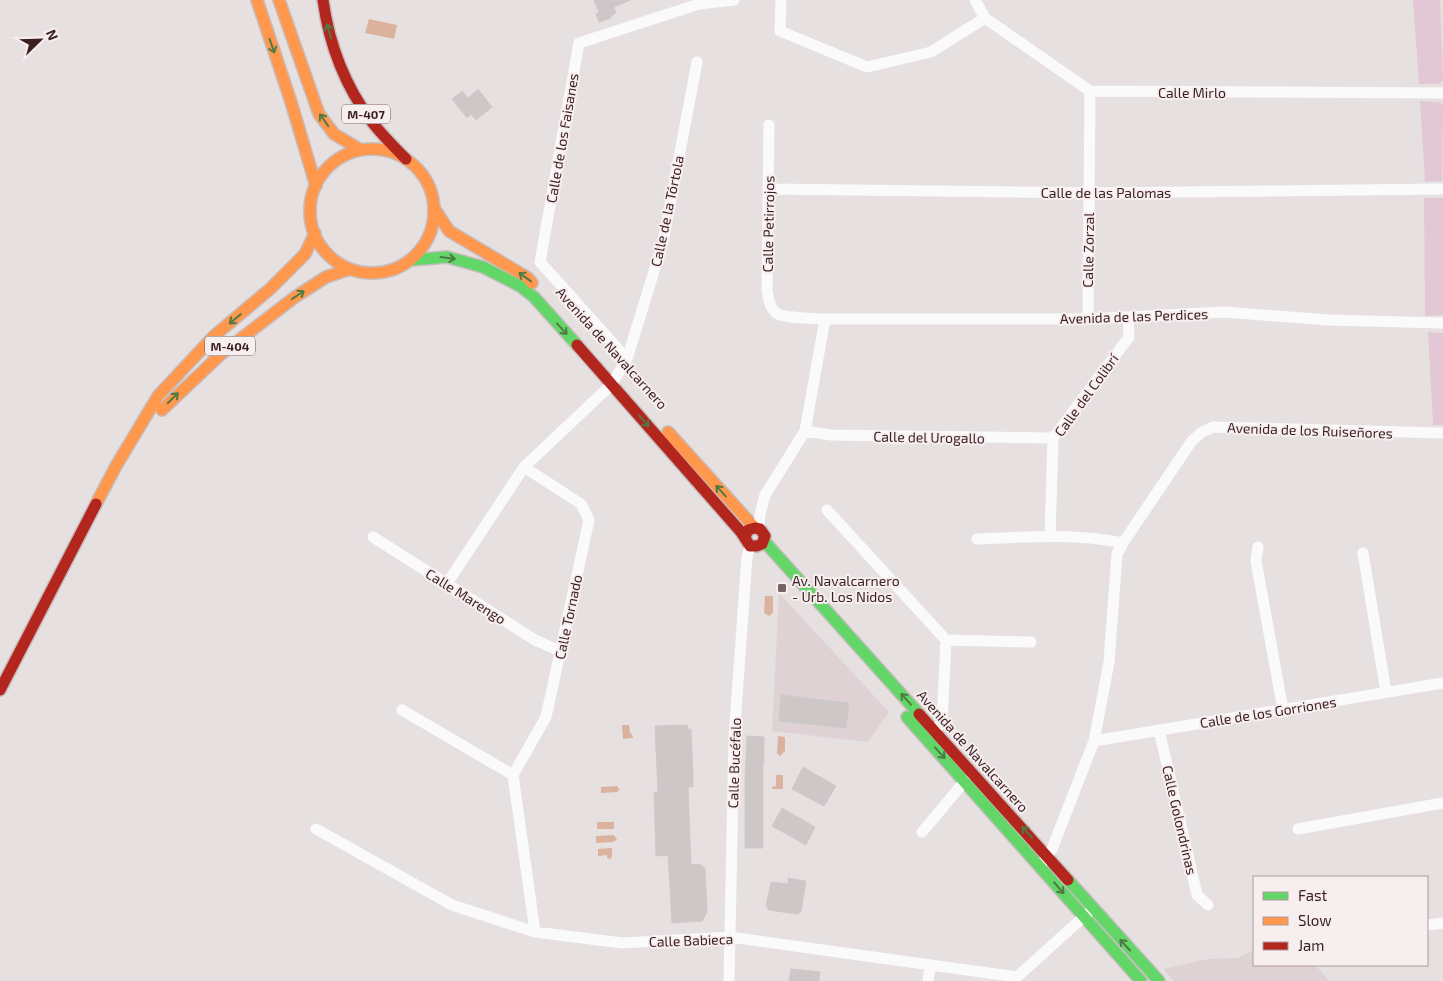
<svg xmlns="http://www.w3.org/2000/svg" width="1443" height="981" font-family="'Exo 2',sans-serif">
<rect width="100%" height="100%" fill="#e7e0e1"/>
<path fill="#dfd2d5" d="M779,593L889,712L868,742L772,731Z
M1254,950V965H1315L1330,981H1174L1163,969L1208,959L1238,958Z"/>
<path fill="#e2c8d4" d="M1413,0H1440L1443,80L1439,84H1419Z
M1420,101L1438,102L1443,104L1442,181L1425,182Z
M1424,198H1443V315L1425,316Z
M1428,332L1443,333V425H1433Z"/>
<path fill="#dab29d" d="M369,19L397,25L394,39L365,33Z
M765,596H773V613L769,616L764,613Z
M622,725H629L630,733L632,734L633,738L623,739Z
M778,736L785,737V751L780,756L777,753Z
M776,775H783V789H772V787L776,786Z
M617,786L620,790H618V792L601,793V787Z
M597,822H614V829H597Z
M614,835L617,840L613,842L596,843V836Z
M612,848V857L610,859L607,858V855L598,856V849Z"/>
<path fill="#cec7c8" stroke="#d0c9ca" d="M594,0H631L614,7L616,13L611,16V18L599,22L596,14L599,12Z
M478,89L492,107L476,120L471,114L467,118L452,99L462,91L468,98Z
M781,695L849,703L846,728L779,721Z
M687,725L688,729H691L693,774V787H688L691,865L699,864L705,868L707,912L702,921L672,923L668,855L656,856L654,792H658L655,726Z
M747,736L764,737V762H763V848H745V776Z
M803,767L836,786L824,806L792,789Z
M782,808L815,827L806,845L772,826Z
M788,878L806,881L801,912L797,914L769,910L766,906L771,882L788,884Z
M791,969L820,972L819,981H789Z"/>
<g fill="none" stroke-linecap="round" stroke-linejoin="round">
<defs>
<path id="fast" d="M411,260L447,257L483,267L520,286L534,297L577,345
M764,541L919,714
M907,717L1141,981
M1068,880L1159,981"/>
<path id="slow" d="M257,0L291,102L316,186
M279,0L319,114L334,134L361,150
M310 211a62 62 0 1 1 124 0a62 62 0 1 1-124 0Z
M434,208L449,231L528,278L532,283
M162,410L221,354L295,297L326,277L350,269
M668,432L754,527
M96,504L116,466L158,396L214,336L270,289L305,254L315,233"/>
<path id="jam" d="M323,0C329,44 345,86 372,122C382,135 394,147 406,159
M577,345L741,532L750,546H757L762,544L765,536L760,529L755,528L748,530L745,537
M0,690L96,504
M919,714L1068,880"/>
</defs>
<use href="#fast" stroke="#c7bdbe" stroke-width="14"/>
<use href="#slow" stroke="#c7bdbe" stroke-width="14"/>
<use href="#jam" stroke="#c7bdbe" stroke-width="14"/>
<path stroke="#fbfafa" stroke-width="11" d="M781,0L780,31L867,67L931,52L985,18
M975,0L985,18L1090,91L1443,93
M769,125L767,290C768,298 770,308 776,313C786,319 813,318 825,319H1088L1224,312L1329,320L1443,323
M769,189L1089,193L1443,189
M1088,319L1090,91
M627,359L540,262L579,43L699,4L734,0
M805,431L831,435L1053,438
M524,467L612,384L627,359L663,242L697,62
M827,510L946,640L942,723L930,733
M759,528L760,514L765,495L805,431L825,319
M1050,536L1053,438L1129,337L1128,318
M373,537L535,640L560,651
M977,539C1026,537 1075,533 1123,543
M1258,547L1256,561L1283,710
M1363,553L1386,692
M446,585L524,467L581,504L589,520L546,717L513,775L535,932
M946,640L1031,642
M402,710L513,775
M1159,730L1197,895L1208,905
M1094,741L1443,683
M316,829L452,905L535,932L622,943L730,937L1017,977L1089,912
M1298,829L1443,803
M922,832L965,781
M1043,862L1052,849L1094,741L1109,662L1117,554L1123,543L1191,442L1202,432L1213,427L1443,433
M1427,925L1443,923
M729,981L734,738L747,557L750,546
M928,981L930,966"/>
<use href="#fast" stroke="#63d668" stroke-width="11"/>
<use href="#slow" stroke="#ff974d" stroke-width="11"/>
<use href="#jam" stroke="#b3261e" stroke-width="11"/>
</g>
<defs><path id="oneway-shaft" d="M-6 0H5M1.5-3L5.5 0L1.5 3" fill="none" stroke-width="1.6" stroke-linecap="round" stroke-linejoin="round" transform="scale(1.25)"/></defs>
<g stroke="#4f7a44">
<use href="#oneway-shaft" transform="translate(329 31) rotate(-106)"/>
<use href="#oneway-shaft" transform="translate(272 46) rotate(71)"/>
<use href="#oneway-shaft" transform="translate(324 120) rotate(-125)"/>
<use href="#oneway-shaft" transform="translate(448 258) rotate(7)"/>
<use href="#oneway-shaft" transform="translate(525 277) rotate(-144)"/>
<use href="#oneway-shaft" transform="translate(298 295) rotate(-34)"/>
<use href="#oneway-shaft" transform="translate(235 319) rotate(140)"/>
<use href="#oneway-shaft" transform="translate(562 329) rotate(48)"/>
<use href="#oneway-shaft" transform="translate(173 398) rotate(-45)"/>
<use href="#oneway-shaft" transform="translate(644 421) rotate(49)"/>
<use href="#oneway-shaft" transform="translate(721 491) rotate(-132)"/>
<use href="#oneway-shaft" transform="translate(906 699) rotate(-132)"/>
<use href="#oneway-shaft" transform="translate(940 753) rotate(48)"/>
<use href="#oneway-shaft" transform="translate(1027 832) rotate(-132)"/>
<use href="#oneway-shaft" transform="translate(1059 888) rotate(50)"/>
<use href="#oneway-shaft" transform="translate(1125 945) rotate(-133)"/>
</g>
<rect fill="#776264" stroke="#f7eef0" stroke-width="2" x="777" y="583" width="10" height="10" rx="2.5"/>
<g text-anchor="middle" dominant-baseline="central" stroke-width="4" stroke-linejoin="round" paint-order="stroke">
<g fill="#f7eef0" stroke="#735c5e" stroke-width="1">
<rect x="342" y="104.5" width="48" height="19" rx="4"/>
<rect x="205" y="336.5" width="50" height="19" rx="4"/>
</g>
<g font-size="12" font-weight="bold" fill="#3b1e20">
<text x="366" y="114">M-407</text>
<text x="230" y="346">M-404</text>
</g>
<g font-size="14" fill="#3b1e20" stroke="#f7eef0">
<text x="1192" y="92">Calle Mirlo</text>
<text transform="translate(562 138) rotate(-80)">Calle de los Faisanes</text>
<text x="1106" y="192">Calle de las Palomas</text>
<text transform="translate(667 211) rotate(-78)">Calle de la Tórtola</text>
<text transform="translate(768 224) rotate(-89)">Calle Petirrojos</text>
<text transform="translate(1088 250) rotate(-89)">Calle Zorzal</text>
<text transform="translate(1134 316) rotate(-2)">Avenida de las Perdices</text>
<text transform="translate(612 348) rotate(48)">Avenida de Navalcarnero</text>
<text transform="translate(1086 395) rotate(-54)">Calle del Colibrí</text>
<text transform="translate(1310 430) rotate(2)">Avenida de los Ruiseñores</text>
<text transform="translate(929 437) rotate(1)">Calle del Urogallo</text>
<text transform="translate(466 596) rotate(32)">Calle Marengo</text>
<text transform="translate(568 617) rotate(-78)">Calle Tornado</text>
<text transform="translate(1268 712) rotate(-9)">Calle de los Gorriones</text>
<text transform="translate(973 751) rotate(48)">Avenida de Navalcarnero</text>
<text transform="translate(734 763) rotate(-88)">Calle Bucéfalo</text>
<text transform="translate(1180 820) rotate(77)">Calle Golondrinas</text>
<text transform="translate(691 940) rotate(-2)">Calle Babieca</text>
</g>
<g font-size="14" fill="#3b1e20" stroke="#f7eef0" text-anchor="start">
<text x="792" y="580">Av. Navalcarnero<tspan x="792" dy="16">- Urb. Los Nidos</tspan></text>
</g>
</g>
<rect x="1253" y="876" width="175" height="90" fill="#f7eef0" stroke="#ac9b9d"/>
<rect x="1263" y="892" width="25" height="8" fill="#63d668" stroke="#ac9b9d"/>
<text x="1298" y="901" font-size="15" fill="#3b1e20">Fast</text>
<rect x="1263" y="917" width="25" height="8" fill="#ff974d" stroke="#ac9b9d"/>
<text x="1298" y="926" font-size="15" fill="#3b1e20">Slow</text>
<rect x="1263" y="942" width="25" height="8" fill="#b3261e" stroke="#ac9b9d"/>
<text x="1298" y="951" font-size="15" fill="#3b1e20">Jam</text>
<g transform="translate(40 40) rotate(67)" stroke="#f7eef0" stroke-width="4" paint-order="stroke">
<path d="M0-4L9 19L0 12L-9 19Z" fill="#3b1e20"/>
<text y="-8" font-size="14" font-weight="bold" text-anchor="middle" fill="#3b1e20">N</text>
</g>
</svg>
